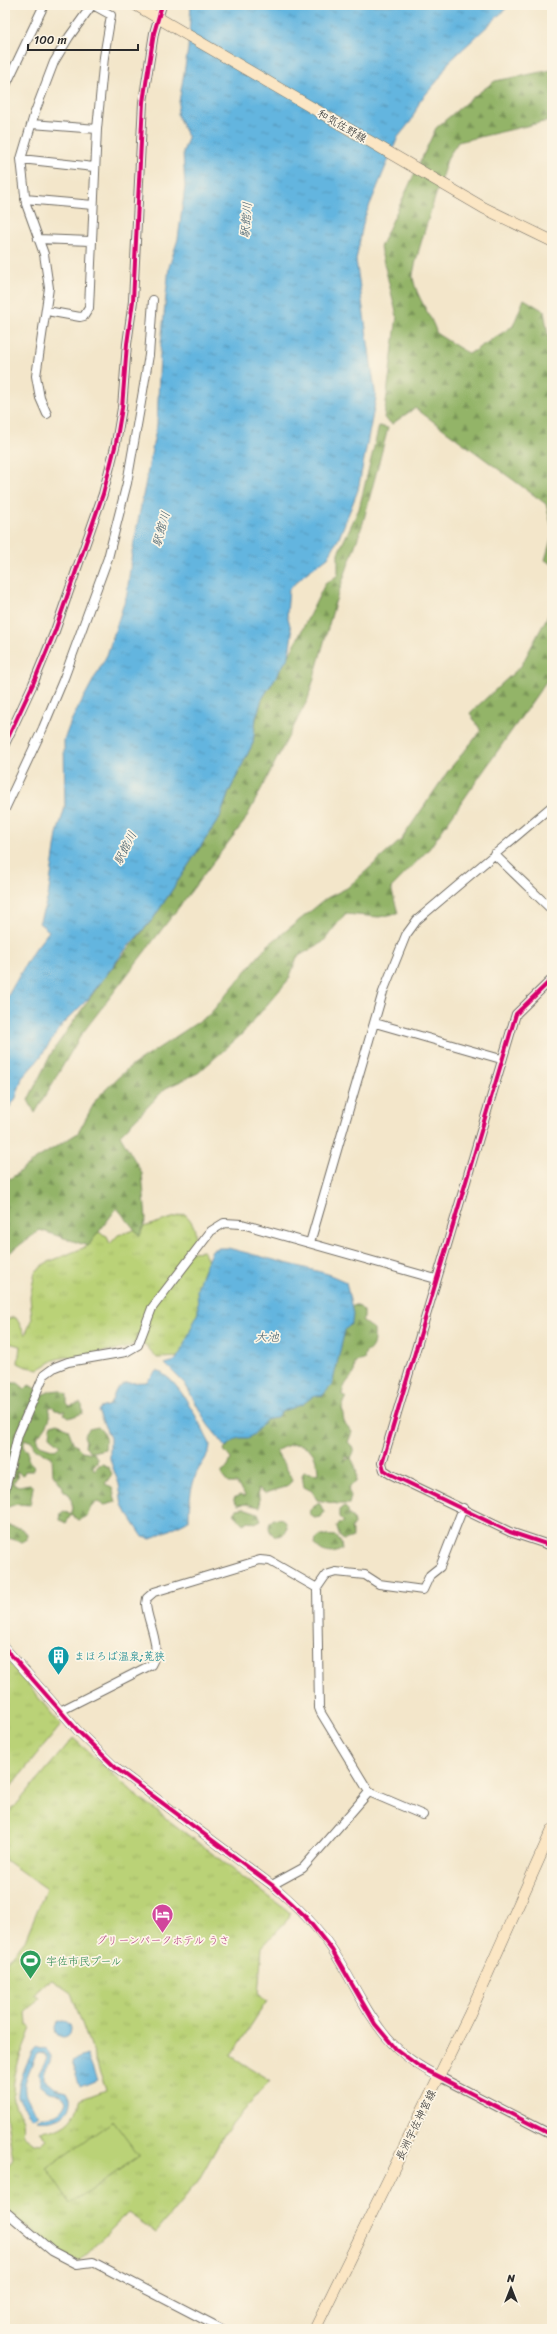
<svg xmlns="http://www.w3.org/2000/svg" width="557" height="2334" font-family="Sriracha,'Klee One',sans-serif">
<defs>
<pattern id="grass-tufts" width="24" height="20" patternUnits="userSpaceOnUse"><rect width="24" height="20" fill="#bad277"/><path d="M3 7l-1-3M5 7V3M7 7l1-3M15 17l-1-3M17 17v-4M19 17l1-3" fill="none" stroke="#a0b467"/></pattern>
<pattern id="forest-firs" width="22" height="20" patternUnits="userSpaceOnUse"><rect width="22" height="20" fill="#93b468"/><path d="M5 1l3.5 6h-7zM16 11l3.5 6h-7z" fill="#789356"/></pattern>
<pattern id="water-ripples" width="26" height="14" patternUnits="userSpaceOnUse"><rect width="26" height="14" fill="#64b5df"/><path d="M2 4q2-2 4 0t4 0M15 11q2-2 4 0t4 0" fill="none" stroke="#5393b5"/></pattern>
</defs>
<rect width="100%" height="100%" fill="#fcf5e5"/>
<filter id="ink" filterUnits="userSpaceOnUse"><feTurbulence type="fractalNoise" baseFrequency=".025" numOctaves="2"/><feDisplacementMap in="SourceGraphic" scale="8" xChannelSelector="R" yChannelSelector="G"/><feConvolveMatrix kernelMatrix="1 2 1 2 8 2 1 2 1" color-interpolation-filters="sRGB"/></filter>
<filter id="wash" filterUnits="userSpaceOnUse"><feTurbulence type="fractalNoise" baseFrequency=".012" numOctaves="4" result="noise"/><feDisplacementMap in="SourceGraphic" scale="16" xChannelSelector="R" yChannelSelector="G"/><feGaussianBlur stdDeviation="0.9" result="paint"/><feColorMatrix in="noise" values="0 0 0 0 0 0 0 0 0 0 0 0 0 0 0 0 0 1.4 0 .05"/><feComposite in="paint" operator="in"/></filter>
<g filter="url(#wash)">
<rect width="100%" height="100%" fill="#f3e6ca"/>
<path fill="url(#grass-tufts)" stroke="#727e51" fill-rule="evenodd" d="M185,1214C198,1227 197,1237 191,1252L203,1251L211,1267L209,1281L184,1357L157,1358L136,1334V1342L127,1348L56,1359L39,1369L26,1367L18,1363L20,1346L9,1343C4,1335 4,1328 7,1320L13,1317L17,1319L25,1335L32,1320L30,1297L35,1272L46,1263L88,1246L98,1232L107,1236L110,1244L118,1235Z
M5,1657L61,1725L5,1794Z
M73,1738L142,1800L281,1906L290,1914L289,1918L262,1947L258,1995L267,2001L231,2056L270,2080L225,2133L198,2181L156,2232L128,2213L79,2261L61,2255L5,2209V2172L13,2159L5,2108L8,2042L5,2041V1964L25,1940L46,1889L5,1860V1818ZM52,1980L71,1993L106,2090L79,2100C76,2122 62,2130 40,2132L47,2139L41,2144L34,2143L23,2135C26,2113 16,2116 14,2100C10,2077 23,2050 31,2028L27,2025L26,2013L39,1998L34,1995L44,1983Z"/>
<path fill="url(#forest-firs)" stroke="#5f704a" d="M552,70V120L458,142L448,157C443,173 411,269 413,278C417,299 431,314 437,334L469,354L513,326L524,299L544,311L552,357V528L546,504L415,408L392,424L384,418L397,316L380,247L436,128L469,100L495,81Z
M379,426L388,428L363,523L335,603L308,699L244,822L81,1035L35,1113L28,1100L52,1052L104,978L153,919L220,817L229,792L253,743L256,718L262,699L289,656L325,584L338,575V553L359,509Z
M552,536V564L545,560Z
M552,608V673L429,849L391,888L398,913L379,917L345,914L323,942L297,957L289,979L242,1034L198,1073L166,1088L120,1135L142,1173L146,1219L140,1236L117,1208L88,1246L40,1230L5,1256V1175L10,1179L36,1159L78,1133L97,1098L127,1069L210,1014L267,946L327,898L347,888L401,840L448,771L481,731L470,713L521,666Z
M354,1305H358L364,1311V1318L362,1321L374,1330C374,1341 375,1348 365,1353L364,1360L355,1362L354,1374C348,1380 343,1386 342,1395L346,1398L342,1408L344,1422L352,1432L348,1442C353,1446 355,1452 351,1458L346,1457L344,1462L345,1460L351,1458C356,1467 358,1472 356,1482L350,1486L348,1490L351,1496L349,1504H338L317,1500L312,1491L304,1487L302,1475L304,1472L318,1474C318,1447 300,1436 276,1451C281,1462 289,1469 292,1481L286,1487L265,1493L258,1488L260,1507L246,1504L238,1505L234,1501V1498L240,1495L244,1497L245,1495L236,1483H228L222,1476V1471L228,1467L231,1459L224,1450L227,1443Z
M5,1378L12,1383H18L25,1389L29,1385L40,1391L42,1395L51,1391L60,1390L67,1394V1403L70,1406L80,1403L82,1405L83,1413L69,1418L64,1414L66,1411L55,1410L53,1407L49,1408C53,1416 46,1430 38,1435L37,1441L40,1445L55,1450L61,1445L50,1436L51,1425L58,1423L68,1429L73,1442L82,1451L93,1453L97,1458V1463L93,1466L94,1470L99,1465L103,1464L109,1468L112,1474L105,1484L112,1487L116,1502L105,1505L97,1502L91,1507L87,1516L79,1520L71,1515L66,1523L60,1520L61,1513L64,1511L71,1515L73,1508L70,1495L63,1491V1487L53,1474L52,1457L34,1448L32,1442L24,1439V1448L28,1451V1460L34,1466L33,1471H25L23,1475L16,1471L18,1478L12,1483L19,1486L30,1484L33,1487L30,1505L17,1504L5,1508Z
M98,1427C106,1434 106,1439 105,1449L92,1452L85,1446L86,1441L84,1436L89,1429Z
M319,1502L324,1512L321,1517L314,1518L310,1513L312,1507Z
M344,1506L348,1510L349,1515L353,1518L354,1525L351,1527L353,1537L344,1540L340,1537L337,1527L339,1523L344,1522L339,1517V1510Z
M243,1508L258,1513L261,1520L255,1523L249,1521L243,1524L234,1514L237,1509Z
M269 1527a9 9 0 1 1 18 0a9 9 0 1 1-18 0Z
M5,1525L23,1529L27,1535L26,1540L22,1542L5,1537Z
M321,1535L336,1536L341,1543L342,1549C333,1556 321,1553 315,1544L316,1539Z"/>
<path fill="#bad277" stroke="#727e51" d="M113,2121L139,2156L71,2204L47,2168Z"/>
<path fill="url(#water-ripples)" stroke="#487085" d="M191,5H510L448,63L439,79L420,101L411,121L398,137L364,219L356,260L376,398L358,490L339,538L328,557L305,574L289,589L287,614L292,633L289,656L262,699L256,718L253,743L229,792L220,817L153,919L126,949L88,999L62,1025L39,1059L22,1078L16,1098L5,1114V1001L32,953L49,931L39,923L48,897L57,834L65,807L64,740L71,721L107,655L127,594L132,552L157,424L160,353L169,267L178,239L185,187L183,152L188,138L177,114L188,49Z
M217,1248H228L328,1274L346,1282L353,1314L352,1323L345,1330L332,1385L323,1395L312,1397L303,1404L283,1411L275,1418L266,1420L254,1434L248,1438H238L226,1447L208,1425L185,1384L165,1364L175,1361L183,1348L198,1312L197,1290L200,1279L212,1250Z
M157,1371C180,1379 199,1423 210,1444C210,1457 199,1465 195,1477C190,1492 189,1505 189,1520L151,1539L143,1537L122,1505L119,1484L110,1460V1438L98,1411L100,1408L110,1405L116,1390L125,1383L146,1382Z
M55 2029a8 8 0 1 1 16 0a8 8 0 1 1-16 0Z
M37,2048L47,2050L51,2056C51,2065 43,2070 44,2079L55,2088L67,2091L70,2097C72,2117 54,2122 37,2120L41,2116C53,2117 62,2114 66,2102L62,2094L49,2092L40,2085L39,2073L47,2058L44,2054L39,2053L36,2055C25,2082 16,2091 39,2114L33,2118C29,2114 20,2103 18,2096C17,2087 29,2052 37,2048Z
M87,2055L97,2080L80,2087L71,2061Z"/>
</g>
<g filter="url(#ink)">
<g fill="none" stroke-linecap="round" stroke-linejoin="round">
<defs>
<path id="minor" d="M5,87L44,5
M32,124L97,129
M21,159L94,167
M25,199L93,205
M38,239L91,241
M47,311L80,317L84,316L89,308L97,129L104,57L111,15L93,5
M47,414L40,398L36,376L49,288L44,254L26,204L21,159L35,112L54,62L69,37L92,5
M5,744L33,684L55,631L103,494L116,443L122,408L127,344L133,301L143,102L154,33L162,5
M5,809L43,728L64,678L108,558L127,483L143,391L149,355L153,300
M494,854L552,910
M552,979L516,1014L382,1463L384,1470L390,1474L510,1532L552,1546
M375,1023L501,1059
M310,1243L383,992L406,935L417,920L552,806
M5,1490L18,1435L44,1375L55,1367L68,1362L126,1352L138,1345L152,1308L211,1231L224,1223L242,1224L436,1279
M60,1711L151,1665C163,1646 147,1623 146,1604L147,1598L154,1592L260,1560L270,1561L317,1588
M423,1815L369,1792L321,1713L319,1708L317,1588L326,1575L336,1572L365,1575L379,1584L423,1590L430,1575L440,1567L463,1508
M272,1885L303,1868L369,1792
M440,2077L552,2135
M5,2211L52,2251L77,2264L93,2262L222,2329"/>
<path id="tertiary" d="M5,1648L78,1731L117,1769L272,1885C295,1904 316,1925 332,1949C367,2003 376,2047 440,2077"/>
<path id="secondary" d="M136,5L484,208L552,241
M315,2329L470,2013L552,1830"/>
</defs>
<use href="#minor" stroke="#716c63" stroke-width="10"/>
<use href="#tertiary" stroke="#716c63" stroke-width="10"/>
<use href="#secondary" stroke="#716c63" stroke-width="12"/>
<use href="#minor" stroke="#fff" stroke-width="8"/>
<use href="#tertiary" stroke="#fff" stroke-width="9"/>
<use href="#secondary" stroke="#fbe6c4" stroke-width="11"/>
<defs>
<path id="cycleway" d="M5,744L33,684L55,631L103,494L116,443L122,408L127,344L133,301L143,102L154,33L162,5
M552,979L516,1014L382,1463L384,1470L390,1474L510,1532L552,1546
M5,1648L78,1731L117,1769L272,1885L304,1915L332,1950L375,2024L396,2049L420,2067L552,2135"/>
</defs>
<use href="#cycleway" stroke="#fcf5e5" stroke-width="6"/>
<use href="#cycleway" stroke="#d6006c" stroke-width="4"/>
</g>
</g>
<defs>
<symbol id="building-pin" viewBox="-11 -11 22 30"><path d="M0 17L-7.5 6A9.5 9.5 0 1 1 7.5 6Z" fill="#0f9aa8" stroke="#fcf5e5"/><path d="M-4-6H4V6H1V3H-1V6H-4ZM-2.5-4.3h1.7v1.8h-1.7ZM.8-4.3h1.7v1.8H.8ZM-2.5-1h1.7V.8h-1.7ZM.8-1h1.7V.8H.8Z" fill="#fff"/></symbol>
<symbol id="hotel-pin" viewBox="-11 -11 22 30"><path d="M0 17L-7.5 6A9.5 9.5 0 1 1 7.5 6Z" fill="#d1479c" stroke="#fcf5e5"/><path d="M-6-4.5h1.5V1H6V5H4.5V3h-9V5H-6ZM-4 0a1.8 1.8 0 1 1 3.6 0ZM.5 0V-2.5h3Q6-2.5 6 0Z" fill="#fff"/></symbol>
<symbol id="stadium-pin" viewBox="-11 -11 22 30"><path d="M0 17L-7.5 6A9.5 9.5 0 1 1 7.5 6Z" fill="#2e9e5b" stroke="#fcf5e5"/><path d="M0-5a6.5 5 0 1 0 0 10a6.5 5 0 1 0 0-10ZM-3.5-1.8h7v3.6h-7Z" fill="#fff"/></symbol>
</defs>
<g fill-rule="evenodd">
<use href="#building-pin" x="46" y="1644" width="25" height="34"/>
<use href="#hotel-pin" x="150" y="1902" width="25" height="34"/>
<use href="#stadium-pin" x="18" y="1948" width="25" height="34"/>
</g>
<g text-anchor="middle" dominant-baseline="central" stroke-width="3.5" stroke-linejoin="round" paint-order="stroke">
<g font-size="11" fill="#2b2b2b" stroke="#fcf5e5">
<text transform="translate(342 126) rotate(30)">和気佐野線</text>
<text transform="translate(416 2125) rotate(-64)">長洲宇佐神宮線</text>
</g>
<g font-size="11" fill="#0d838f" stroke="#fcf5e5" text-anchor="start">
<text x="74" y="1656">まほろば温泉;菟狭</text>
</g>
<g font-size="11" fill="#b23c85" stroke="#fcf5e5">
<text x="163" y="1940">グリーンパークホテル うさ</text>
</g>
<g font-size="11" fill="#27864d" stroke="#fcf5e5" text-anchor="start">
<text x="46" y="1961">宇佐市民プール</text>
</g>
<g font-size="12" font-style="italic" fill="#3f5b6a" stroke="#fcf5e5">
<text transform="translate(246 220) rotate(-85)">駅館川</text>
<text transform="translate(161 529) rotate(-74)">駅館川</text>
<text transform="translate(125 848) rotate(-63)">駅館川</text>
<text x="267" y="1337">大池</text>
</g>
</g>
<rect width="557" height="2334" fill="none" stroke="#fcf5e5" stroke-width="20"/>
<g transform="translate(511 2288)" stroke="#fcf5e5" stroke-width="3" paint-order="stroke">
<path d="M0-3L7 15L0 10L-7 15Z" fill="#2b2b2b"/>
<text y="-6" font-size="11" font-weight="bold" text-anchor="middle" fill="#2b2b2b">N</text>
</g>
<path d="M28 44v6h110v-6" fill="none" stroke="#2b2b2b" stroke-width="2"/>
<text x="34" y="44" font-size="12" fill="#2b2b2b" stroke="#fcf5e5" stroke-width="3" paint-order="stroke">100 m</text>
</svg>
